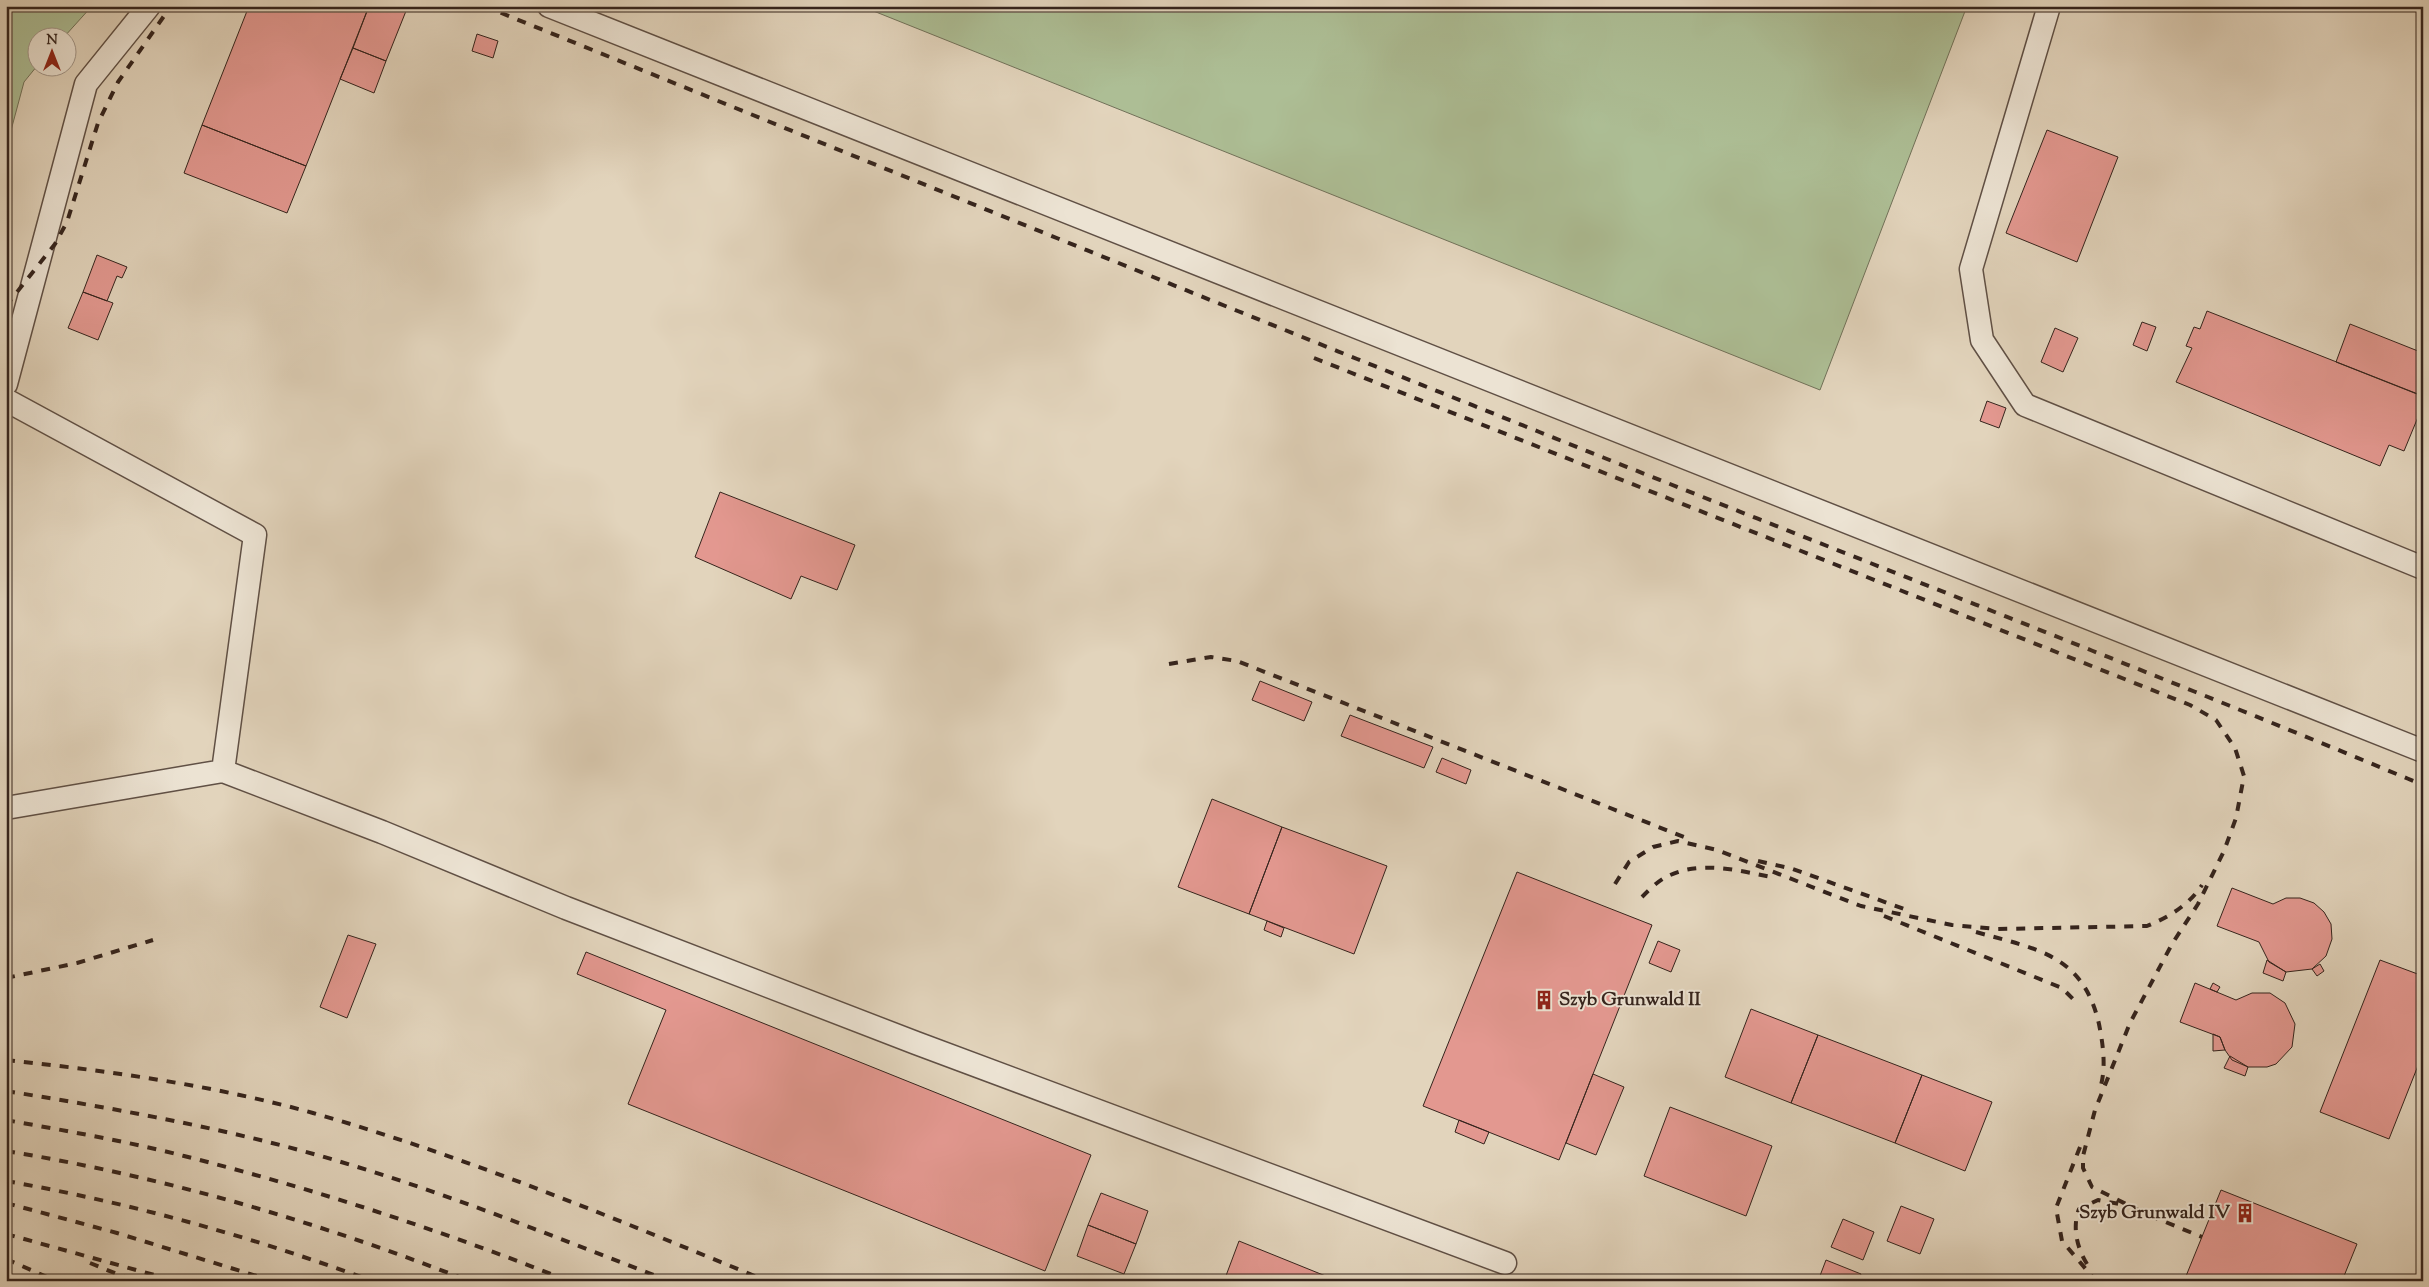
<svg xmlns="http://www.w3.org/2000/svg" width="2429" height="1287" font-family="'Sorts Mill Goudy',serif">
<rect width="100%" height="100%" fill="#e2d4bc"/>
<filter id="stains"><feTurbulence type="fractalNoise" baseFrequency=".004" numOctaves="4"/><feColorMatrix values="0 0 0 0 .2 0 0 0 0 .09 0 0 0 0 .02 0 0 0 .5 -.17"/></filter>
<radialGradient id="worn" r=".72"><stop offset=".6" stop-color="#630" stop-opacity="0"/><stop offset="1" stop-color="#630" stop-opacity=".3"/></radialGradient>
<path fill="#adbe95" stroke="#717159" d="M6,6H92L64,37L38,38L37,66L24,82L6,149Z
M861,6H1967L1820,390Z"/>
<path fill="#e39890" stroke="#35241d" d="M249,6H369L306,166L202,125Z
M369,6H408L386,61L353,48Z
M477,34L498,41L493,58L472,51Z
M353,48L386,61L374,93L340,79Z
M202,125L306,166L287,213L184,173Z
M2047,130L2118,157L2077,262L2006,233Z
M97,255L127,267L122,278L117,276L107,301L83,292Z
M83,292L113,303L98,340L68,328Z
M2207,311L2423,396V405L2404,451L2389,445L2380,466L2176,382L2192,348L2186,346L2194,327L2200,329Z
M2142,322L2156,327L2147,351L2133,345Z
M2350,324L2423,353L2422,396L2336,362Z
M2055,328L2078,338L2063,372L2041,362Z
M1987,401L2006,408L1999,428L1980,421Z
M720,492L855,545L837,590L801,576L791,599L695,557Z
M1260,681L1312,702L1304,721L1252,700Z
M1350,715L1433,747L1424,768L1341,736Z
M1442,758L1471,770L1466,784L1436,772Z
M1212,799L1282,827L1249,914L1178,887Z
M1282,827L1387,866L1354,954L1249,914Z
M1517,872L1652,925L1559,1160L1423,1106Z
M2232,888L2273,904L2286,898H2300L2314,903L2324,912L2331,924L2332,939L2326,956L2312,969L2286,972L2269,962L2259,942L2217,926Z
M1267,921L1284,928L1281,937L1264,930Z
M348,935L376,944L347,1018L320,1007Z
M1658,941L1680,950L1671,972L1649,963Z
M586,952L1091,1155L1045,1271L628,1104L666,1010L577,974Z
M2267,960L2286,972L2283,981L2263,973Z
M2380,960L2423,976V1053L2389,1139L2320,1112Z
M2320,964L2324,971L2317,976L2312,969Z
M2195,983L2236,1000L2252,993H2270L2285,1003L2295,1024L2292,1047L2276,1064L2267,1067H2248L2232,1060L2225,1050L2220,1037L2180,1022Z
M2213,983L2220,987L2217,992L2210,989Z
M1751,1009L1818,1035L1791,1103L1725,1077Z
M2213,1034L2220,1037L2225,1050L2213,1051Z
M1818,1035L1922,1075L1895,1143L1791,1103Z
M2230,1056L2248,1067L2245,1076L2224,1068Z
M1593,1074L1624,1087L1596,1155L1566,1143Z
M1922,1075L1992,1102L1965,1171L1895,1143Z
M1670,1107L1772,1146L1746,1216L1644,1176Z
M1459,1120L1489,1132L1484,1144L1455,1132Z
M2221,1190L2357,1244L2342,1281H2184Z
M1101,1193L1148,1211L1136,1244L1088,1225Z
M1901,1206L1934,1219L1920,1254L1887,1241Z
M1843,1219L1874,1232L1863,1260L1831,1247Z
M1088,1225L1136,1244L1124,1274L1077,1256Z
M1239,1241L1338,1281H1224Z
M1826,1260L1861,1274L1858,1281H1818Z"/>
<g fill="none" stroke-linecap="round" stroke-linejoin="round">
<defs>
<path id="service" d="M549,6L2423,751
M2049,6L1971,269L1982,340L2025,405L2423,568
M6,384L86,84L149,6
M6,400L255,535L223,771
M6,808L223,771L382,832L566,908L916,1043L1505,1263"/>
</defs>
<use href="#service" stroke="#605045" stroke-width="25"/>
<use href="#service" stroke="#ece3d3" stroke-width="22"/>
<path stroke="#35241d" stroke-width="4" stroke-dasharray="9 9" stroke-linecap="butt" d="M484,6C822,143 1159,280 1497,415C1805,539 2116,657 2423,785
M6,306L55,244L67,222L98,123L118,82L171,6
M1314,358L2190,705L2216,720L2235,748L2244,776L2236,818L2224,851L2198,904L2172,944L2130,1023L2095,1110L2083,1156V1168L2092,1187L2146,1214L2202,1237
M1169,664L1211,657L1237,661L1689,839
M1758,861L1793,869L1907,910
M1615,884L1629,862L1653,847L1678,841L1717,850L1861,906L1952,925L1998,929L2147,926C2169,917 2189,905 2202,885
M1642,897C1649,890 1658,881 1666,877C1699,860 1736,870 1771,877
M1884,916L2062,988L2077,1003
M1976,932C2036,949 2083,954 2099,1024C2103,1044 2106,1066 2101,1085
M6,978L77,963L153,940
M6,1060C109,1071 213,1085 313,1113C468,1157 618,1220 767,1281
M6,1091C105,1107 202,1124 299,1150C425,1184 547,1234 669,1281
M6,1120C66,1131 126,1141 184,1156C315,1189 443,1231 569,1281
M2080,1147L2056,1208L2062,1241L2096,1281
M6,1151C165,1177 319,1222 469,1281
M6,1181C131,1203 253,1237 372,1281
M6,1203L117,1233L273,1281
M6,1234L176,1281
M6,1259L56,1281
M90,1263L134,1281
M2087,1264C2077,1248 2072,1227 2079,1209L2098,1200L2119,1204"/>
</g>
<defs>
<symbol id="building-bare" viewBox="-9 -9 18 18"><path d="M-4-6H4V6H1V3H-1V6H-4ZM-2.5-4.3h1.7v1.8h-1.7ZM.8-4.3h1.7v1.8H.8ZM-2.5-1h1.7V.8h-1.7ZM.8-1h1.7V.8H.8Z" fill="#8f2418" stroke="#ece3d3" stroke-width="2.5" paint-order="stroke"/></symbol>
</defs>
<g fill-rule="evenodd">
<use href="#building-bare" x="1530" y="986" width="28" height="28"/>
<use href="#building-bare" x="2231" y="1199" width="28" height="28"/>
</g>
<g text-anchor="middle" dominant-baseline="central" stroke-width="4" stroke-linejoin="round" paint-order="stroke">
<g font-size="19" font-weight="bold" fill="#35241d" stroke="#ece3d3" text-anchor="start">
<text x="1559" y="1000">Szyb Grunwald II</text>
<text x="2230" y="1213" text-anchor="end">Szyb Grunwald IV</text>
</g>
</g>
<rect width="2429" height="1287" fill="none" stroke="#e2d4bc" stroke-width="25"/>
<rect x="8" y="8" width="2414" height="1272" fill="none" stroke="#35241d" stroke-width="2.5"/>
<rect x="12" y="12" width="2404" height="1262" fill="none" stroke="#35241d"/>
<g transform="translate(52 52)"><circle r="24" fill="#ece3d3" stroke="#a3978a"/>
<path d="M0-4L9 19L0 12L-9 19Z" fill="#8f2418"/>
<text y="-8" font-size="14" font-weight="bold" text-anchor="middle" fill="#35241d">N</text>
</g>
<rect width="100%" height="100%" filter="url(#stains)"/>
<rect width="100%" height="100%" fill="url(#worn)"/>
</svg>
